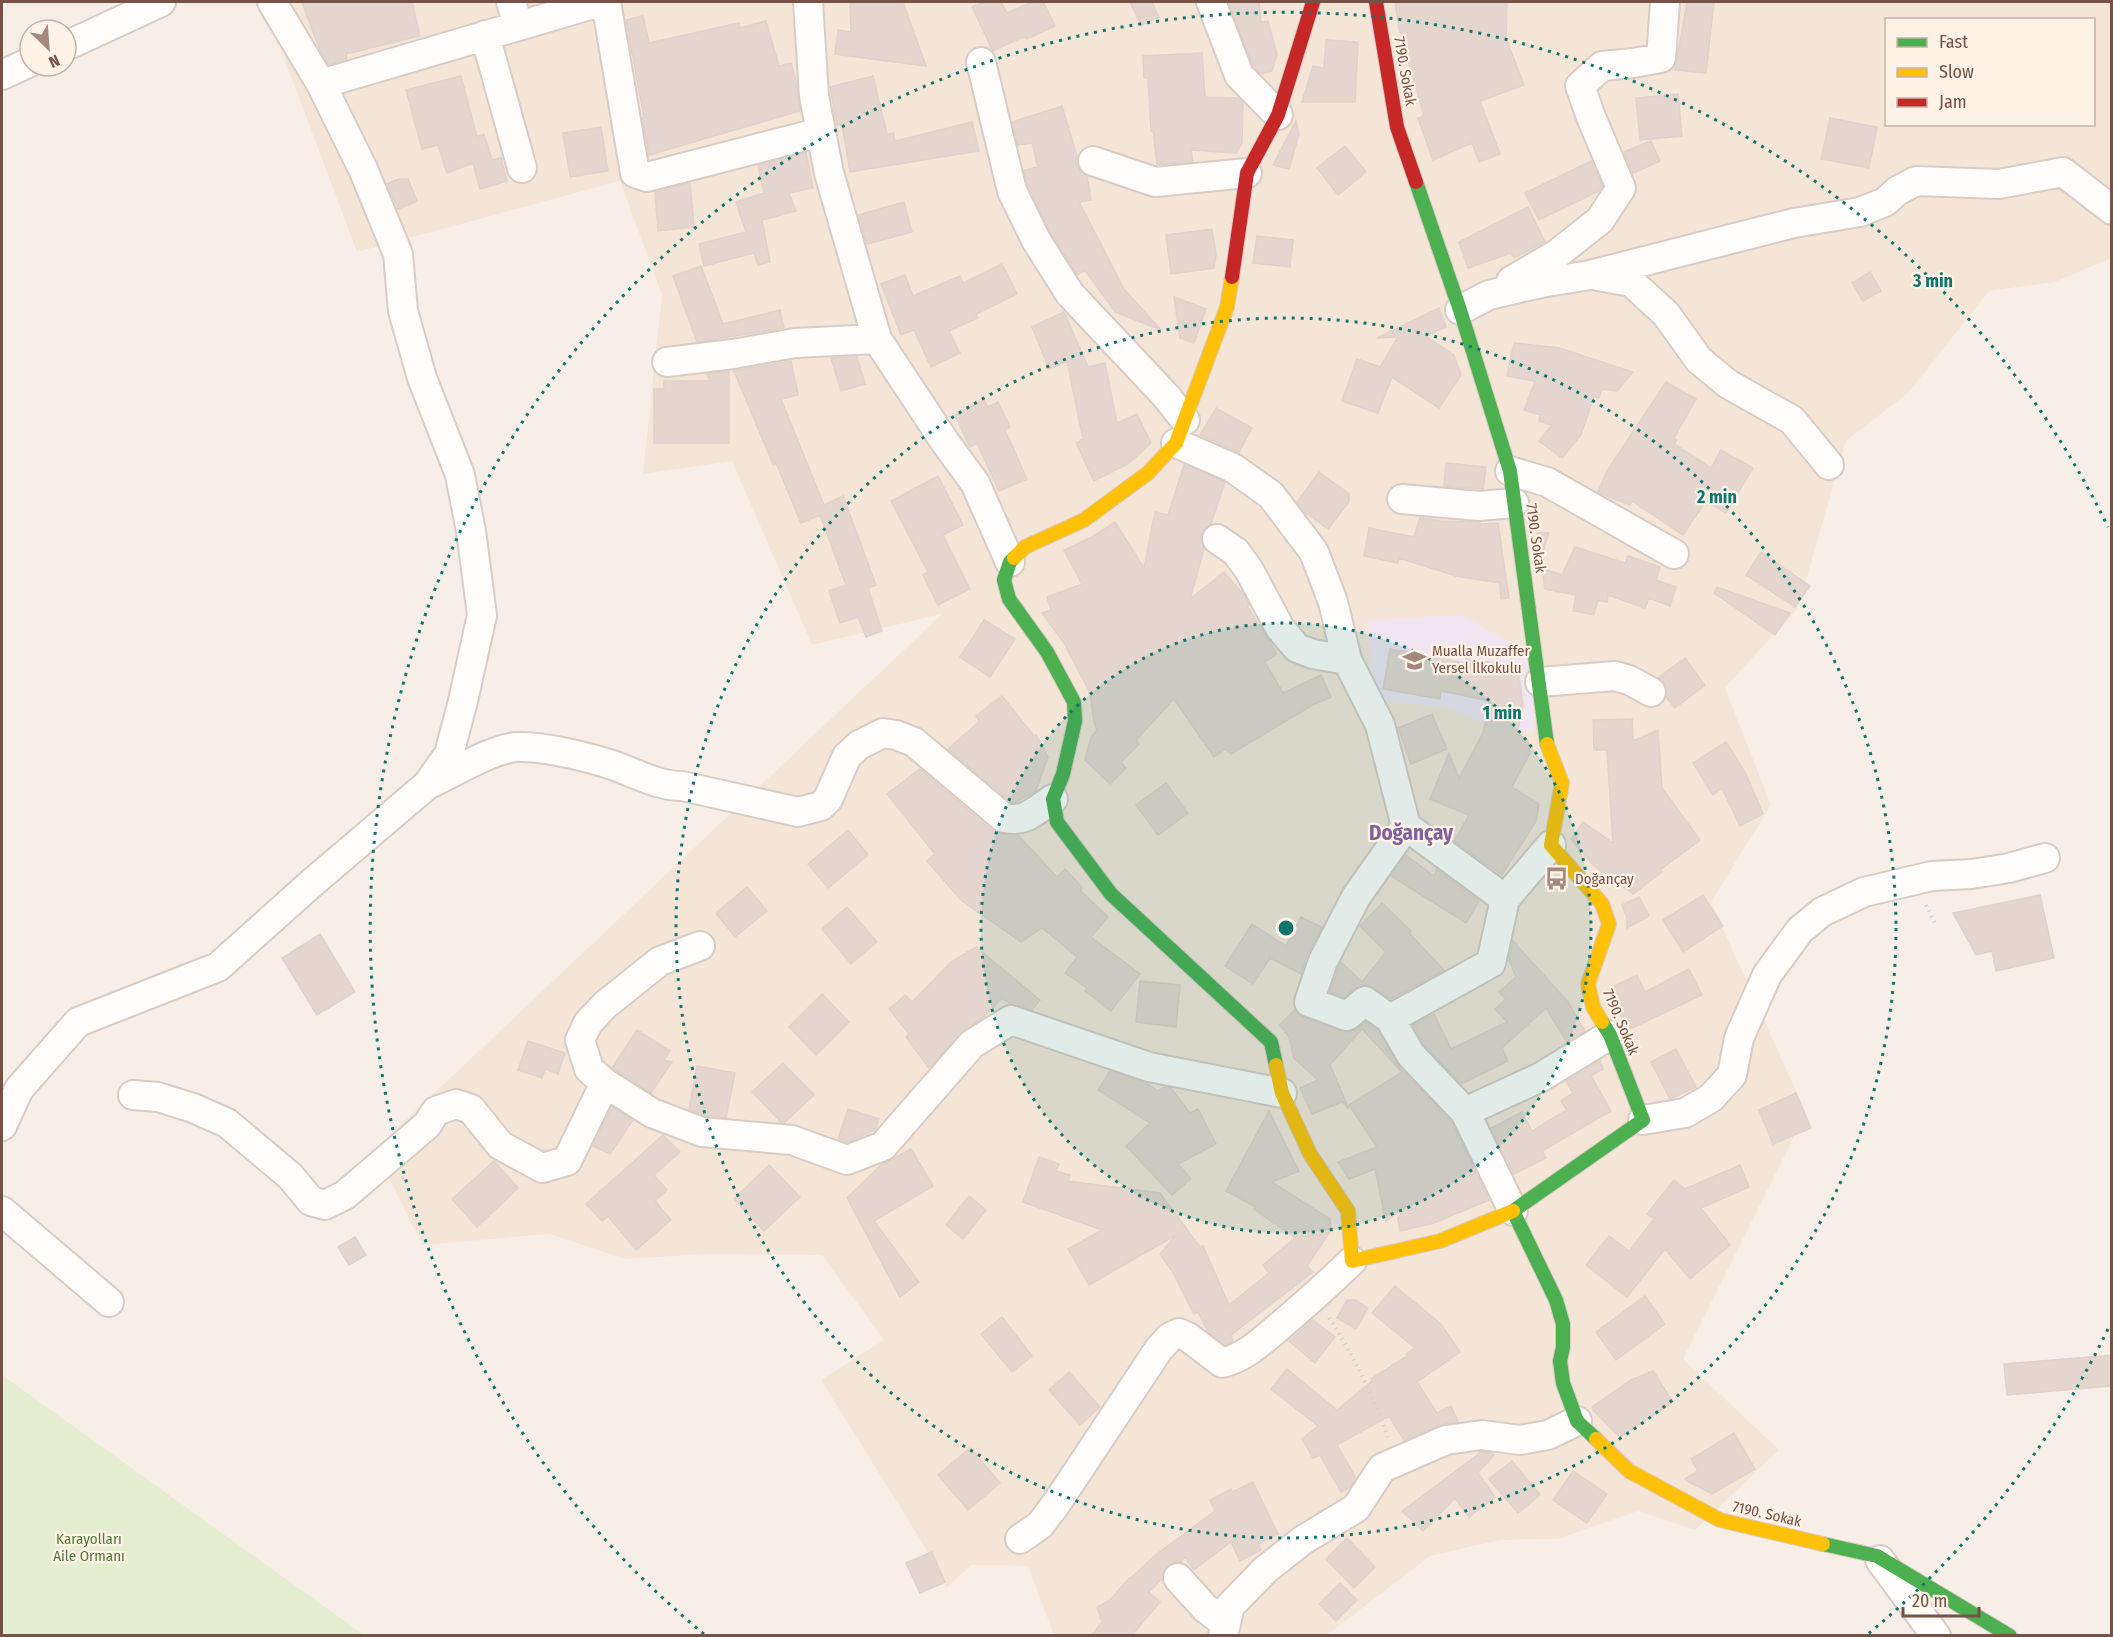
<svg xmlns="http://www.w3.org/2000/svg" width="2113" height="1637" font-family="'Fira Sans Condensed',sans-serif">
<rect width="100%" height="100%" fill="#f7efe7"/>
<path fill="#f5e5d7" fill-rule="evenodd" d="M263,2H2111V258L2055,282L1989,291L1909,392L1846,441L1798,608L1725,688L1771,805L1711,902L1806,1113L1683,1359L1779,1450L1695,1530L1638,1511L1558,1539L1500,1540L1430,1556L1327,1635H1054L1028,1566L971,1565L947,1588L923,1544L821,1380L884,1340L822,1255L706,1254L625,1259L550,1234L422,1245L375,1149L942,614L812,645L732,461L643,474L662,295L620,181L357,252ZM1886,20H2094V124H1886Z"/>
<path fill="#f1e5f1" d="M1463,615L1533,656L1534,733L1484,723L1451,709L1373,699L1368,620Z"/>
<path fill="#e5eed0" d="M2,1375L364,1635H2Z"/>
<path fill="#e4d6ce" stroke="#e0d1c9" stroke-width="1.5" d="M302,2H412L420,36L346,54L347,59L329,65L319,48Z
M850,2H903L926,66L835,54L838,30L851,32Z
M984,2H1001L1007,13L1032,2H1043L1055,26L1027,39L1025,36L993,51L972,7Z
M1130,2H1152L1159,17L1141,25Z
M1228,2H1259L1261,22L1268,21L1277,54L1272,71L1261,74L1253,66Z
M1395,2H1507L1506,38L1524,85L1480,101L1500,154L1479,162L1472,143L1433,160L1418,118L1424,116L1399,28Z
M1687,2H1714L1706,73L1675,70Z
M643,16L649,43L739,23L740,28L766,21L779,66L791,63L797,85L800,111L649,155L642,118L644,117L626,20Z
M1326,40L1358,42L1355,102H1302L1313,66L1324,68Z
M1202,53L1205,97L1238,98L1243,103L1242,143L1236,153L1191,150L1193,162L1157,165L1153,131H1151L1148,78H1144L1143,56Z
M461,76L477,137L484,134L492,160L501,158L507,181L480,189L473,163L447,173L438,145L422,149L406,90Z
M873,76L887,134L894,133L895,141L972,122L979,151L850,172L842,124L837,125L830,87Z
M1678,94L1682,136L1640,140L1636,98Z
M1062,106L1077,156V165L1080,171L1087,176L1091,200L1079,202L1124,289L1161,330L1115,312L1085,270L1077,275L1050,232L1028,185L1024,170L1038,167L1032,143L1018,145L1012,122Z
M1830,118L1877,127L1869,168L1821,159Z
M1296,121L1299,134L1289,169L1273,165Z
M601,127L608,171L570,177L563,133Z
M1651,141L1660,161L1633,173L1624,152Z
M1345,146L1366,172L1338,195L1317,168Z
M806,153L813,188L789,193L796,211L762,220L770,262L758,265L754,253L704,266L699,244L746,232L736,202L764,193L758,165Z
M1591,161L1602,186L1599,191L1539,220L1525,193Z
M399,179H408L417,201L398,209L387,184Z
M690,183L694,227L658,231L655,192Z
M904,202L912,232L867,244L858,215Z
M1528,207L1545,242L1514,258L1511,253L1468,268L1459,242Z
M1212,229L1216,254L1214,268L1171,274L1166,235Z
M1257,236L1293,240L1290,267L1253,263Z
M1002,264L1017,294L976,314L978,318L949,331L960,353L931,367L914,330L901,335L881,284L905,275L913,296L960,276L963,283Z
M701,266L723,324L780,310L784,328L697,342L673,276Z
M1870,272L1881,291L1863,301L1852,283Z
M1174,297L1206,309L1194,343L1180,338Z
M1439,308L1446,327L1425,336L1454,355L1461,375L1439,408L1392,377L1378,413L1342,401L1357,359L1380,367L1398,337L1377,338Z
M1064,312L1088,367L1105,363L1117,423L1137,414L1151,443L1128,464L1094,481L1076,443L1083,439L1067,361L1049,369L1032,327Z
M1514,343L1560,348L1633,372L1617,391L1602,389L1599,398L1594,396L1581,435L1562,458L1539,441L1552,425L1539,421L1540,415L1524,410L1535,381L1507,376Z
M857,357L865,384L841,391L831,358Z
M791,361L798,395L781,399L824,505L843,496L876,585L868,588L882,631L866,637L858,617L840,623L829,591L846,585L820,515L801,523L776,463L773,464L734,371Z
M729,371V443H654V389H664V381H710L707,374Z
M1666,382L1696,399L1674,438L1677,440L1674,444L1711,468L1721,450L1753,468L1726,513L1706,501L1683,535L1632,501L1630,505L1598,492L1607,471Z
M984,400L988,407L998,402L1010,427L1005,430L1027,479L999,491L977,443L970,447L955,415Z
M1216,408L1252,428L1239,452L1200,435Z
M1446,463L1486,467L1483,489L1444,486Z
M1184,465L1225,482L1211,524L1204,529L1201,537L1204,549L1190,599L1224,572L1244,595L1249,605L1247,606L1277,654L1265,662L1283,693L1321,675L1331,697L1311,706L1231,754L1225,749L1214,757L1174,699L1136,740L1139,744L1121,762L1126,768L1110,784L1085,760L1091,737L1097,730L1094,722L1090,693L1064,643L1042,613L1051,610L1047,597L1082,584L1064,550L1092,537L1115,522L1144,568L1155,512L1168,515Z
M1319,472L1349,494V502L1328,529L1303,511L1297,502Z
M938,476L963,525L943,535L970,589L938,605L923,575L928,572L891,501Z
M1420,517L1441,521L1480,522V524L1498,523L1509,598L1501,599L1500,583L1456,576L1399,558L1398,563L1364,556L1369,528L1414,537Z
M1537,533H1549L1541,557Z
M1575,547L1625,563L1628,556L1660,567L1656,580L1676,587L1670,606L1649,598L1645,608L1608,595L1607,602L1598,600L1594,615L1573,611L1576,595L1545,589L1542,568L1562,575Z
M1761,552L1810,586L1795,607L1746,575Z
M1717,587L1790,613L1775,635L1714,593Z
M984,620L1015,639L990,677L960,657Z
M1390,649L1465,663L1466,658L1518,668L1523,705L1517,734L1528,740L1530,753L1512,787L1539,804L1536,821L1502,875L1454,841L1469,815L1430,799L1449,753L1459,778L1483,733L1490,701L1441,691L1440,699L1383,689Z
M1685,658L1705,685L1675,708L1666,697L1667,691L1665,684L1659,677Z
M1002,696L1034,736L1036,735L1048,757L1036,791L1016,802H1011L948,749L980,721L976,716Z
M1432,714L1447,749L1411,764L1398,728Z
M1632,719L1633,741L1658,730L1662,788L1700,840L1660,870L1662,872L1633,894L1592,864L1571,839L1583,822L1613,843L1607,750H1594L1593,720Z
M1726,742L1746,774L1763,814L1740,826L1722,788L1713,795L1693,763Z
M920,769L993,831L1002,834L1018,835L1057,877L1065,869L1082,887L1080,890L1108,917L1091,937L1140,974L1111,1011L1085,991L1087,988L1065,973L1077,957L1057,940L1042,928L1021,942L962,901L927,861L935,854L887,794Z
M1166,783L1188,813L1158,835L1136,805Z
M848,830L868,855L828,888L808,864Z
M1406,855L1434,876L1437,870L1479,901L1466,923L1391,876Z
M747,887L767,911L735,937L716,913Z
M1703,895L1723,926L1683,952L1663,920Z
M2040,895L2054,958L1996,971L1992,951L1976,955L1953,913Z
M1639,897L1649,916L1627,928V918L1622,905Z
M1382,903L1411,931L1409,933L1444,970L1391,999L1368,985L1355,988L1344,997L1330,992L1341,962L1362,982L1386,952L1360,926Z
M847,907L877,942L851,964L822,929Z
M1301,917L1322,927L1308,953L1301,974L1270,958L1253,984L1225,966L1252,924L1286,946Z
M320,934L355,992L317,1015L282,958Z
M1513,941L1568,1002L1585,1031L1567,1042L1546,1008L1502,1048L1508,1061L1461,1084L1424,1045L1413,1025L1434,1014L1451,1049L1507,1022L1495,1009L1506,999L1499,992L1516,977L1509,960Z
M976,947L1040,1000L1032,1010L1010,1004L1002,998L984,1017L960,1033L929,1068L906,1037L909,1034L889,1009L905,995L912,1002L951,962Z
M1689,969L1702,995L1628,1030L1608,989L1637,975L1645,992Z
M1140,981L1180,985L1176,1027L1136,1022Z
M822,994L849,1022L816,1055L789,1027Z
M1295,1009L1303,1017L1341,1031L1350,1032L1366,1022L1378,1030L1399,1066L1451,1121L1489,1200L1434,1223L1400,1231L1398,1219L1406,1205L1386,1222L1375,1169L1349,1179L1338,1162L1377,1147L1349,1105L1402,1072L1362,1029L1330,1065L1349,1109L1342,1102L1312,1114L1300,1088L1318,1080L1294,1058L1289,1037L1280,1025Z
M637,1030L670,1051L664,1060L672,1062L651,1093L612,1068Z
M528,1041L565,1053L558,1074L545,1069L542,1078L518,1070Z
M1676,1049L1696,1087L1670,1099L1651,1062Z
M1600,1061L1603,1069L1591,1076L1611,1111L1542,1151L1546,1158L1514,1174L1491,1128L1522,1112L1532,1131L1567,1110L1561,1101L1573,1093L1566,1081Z
M783,1063L814,1095L784,1123L781,1122L752,1092Z
M697,1066L735,1073L726,1118L704,1115L689,1109Z
M1110,1071L1146,1083L1158,1091L1164,1087L1171,1088L1190,1113L1198,1109L1216,1144L1178,1164L1191,1179L1172,1195L1126,1146L1150,1123L1098,1090Z
M1796,1093L1811,1128L1773,1144L1759,1110Z
M612,1107L633,1120L610,1154L593,1146Z
M848,1109L879,1119L875,1130L848,1142L838,1139Z
M1269,1111L1299,1171L1272,1182L1330,1219L1331,1230L1307,1266L1313,1272L1231,1335L1233,1341L1225,1345L1207,1330L1198,1312L1194,1314L1172,1271L1160,1254L1176,1235L1089,1285L1068,1249L1102,1230L1023,1202L1039,1157L1059,1164L1056,1171L1070,1175L1068,1181L1160,1193L1200,1247L1203,1246L1229,1305L1269,1273L1263,1265L1295,1238L1254,1209L1256,1207L1226,1191Z
M663,1135L680,1152L654,1175L667,1190L655,1201L671,1220L636,1250L608,1216L602,1221L586,1204Z
M911,1149L933,1186L874,1221L919,1282L900,1297L847,1198L881,1165Z
M494,1161L518,1188L477,1227L452,1199Z
M769,1165L800,1197L764,1231L734,1199Z
M1740,1165L1749,1187L1701,1208L1730,1245L1690,1279L1665,1249L1627,1297L1586,1265L1609,1236L1629,1251L1654,1219L1647,1214L1674,1180L1685,1189Z
M969,1196L986,1210L963,1239L946,1225Z
M355,1237L366,1255L349,1265L338,1247Z
M1395,1286L1441,1324L1460,1352L1417,1382L1437,1413L1451,1406L1458,1422L1440,1425L1404,1440L1389,1416L1337,1445L1356,1478L1351,1486L1341,1492L1320,1455L1313,1458L1302,1439L1318,1426L1271,1389L1287,1369L1337,1410L1372,1381L1371,1379L1407,1356L1406,1354L1415,1348L1372,1313Z
M1645,1296L1665,1324L1616,1360L1596,1332Z
M1347,1300H1355L1368,1308L1356,1329L1337,1318Z
M1002,1317L1032,1356L1012,1372L981,1334Z
M1313,1320L1335,1337L1315,1363L1289,1341Z
M2112,1355V1386L2007,1395L2004,1364Z
M1653,1371L1673,1402L1620,1437L1593,1410L1592,1407L1631,1380Z
M1069,1372L1100,1407L1080,1425L1049,1390Z
M1734,1433L1755,1469L1712,1494L1687,1481L1685,1479L1698,1471L1691,1459Z
M970,1448L1000,1483L968,1510L938,1475Z
M1481,1452L1492,1453L1494,1455L1478,1473L1495,1497L1469,1517L1455,1498L1423,1531L1402,1511Z
M1512,1461L1540,1495L1518,1513L1489,1479Z
M1573,1471L1607,1494L1587,1523L1553,1500Z
M1253,1482L1278,1534L1258,1544L1261,1550L1240,1561L1231,1542L1194,1570L1185,1557L1180,1562H1174L1167,1566L1163,1572L1162,1579L1149,1592L1160,1602L1132,1635H1092L1102,1622L1097,1607L1110,1600L1130,1577L1131,1578L1153,1557L1215,1511L1210,1500L1231,1489L1232,1492Z
M1347,1538L1375,1567L1354,1588L1326,1559Z
M932,1552L945,1582L920,1593L906,1563Z
M1340,1583L1357,1600L1336,1621L1319,1604Z"/>
<g fill="none" stroke-linecap="round" stroke-linejoin="round">
<defs>
<path id="street" d="M511,2L518,26
M606,2L635,173L647,177L821,132
M808,2L814,96L829,173L877,339L945,442L975,483L1010,562
M1211,2L1239,75L1278,115
M485,35L522,168
M66,46L161,2
M981,62L1012,191L1036,240L1070,294L1166,396L1185,420
M2,75L30,62
M321,84L600,2
M1093,161L1155,182L1247,173
M1598,276L1631,282L1666,314L1699,360L1728,384L1792,420L1829,465
M1511,281L1557,254L1600,220L1621,188L1591,117L1580,86L1602,66L1633,63L1661,58L1665,2
M1460,310L1489,295L1541,283L1590,275L1794,223L1860,212L1885,202L1897,191L1916,181L1999,184L2063,172L2112,210
M667,362L733,354L795,343L877,339
M1176,443L1233,468L1271,495L1314,552L1333,602L1347,660L1380,725L1406,826L1505,899L1551,845
M1510,471L1547,482L1674,554
M1402,499L1479,506L1514,503
M1217,539L1236,552L1249,570L1280,628L1297,648L1313,654L1347,660
M1540,682L1615,676L1629,680L1651,692
M429,784C453,773 493,748 518,747C543,746 588,757 612,765C636,773 657,786 682,786L798,812L821,806L828,799L847,756L859,745L883,733L896,735L914,742L1004,818C1025,823 1036,810 1053,799
M1406,826L1356,897L1323,961L1309,1002L1347,1016L1365,1001L1390,1019L1411,1055L1465,1112L1513,1211
M700,946L660,961L605,1005L588,1023L580,1040L589,1069L605,1083L652,1113L702,1132L792,1140L847,1160L883,1146L972,1044L1011,1020L1149,1067L1282,1093
M1390,1019L1491,963L1505,899
M133,1095L158,1097L193,1108L227,1123L290,1176L311,1201L325,1205L345,1195L427,1125L436,1111L456,1104L471,1109L500,1145L542,1168L567,1161L605,1083
M1465,1112L1541,1077L1610,1035
M1643,1120L1685,1113L1711,1098L1732,1075L1739,1038L1767,975L1800,930L1822,912L1864,892L1932,876L1972,874L2009,868L2045,858
M2,1126L19,1089L78,1022L218,967L313,882L427,785L449,754L463,701L482,615L471,531L460,475L422,378L403,311L398,254L363,169L321,84L272,2
M2,1211L109,1302
M1020,1539L1040,1525L1056,1504L1159,1349L1170,1337L1179,1333L1188,1337L1222,1363C1246,1357 1263,1340 1281,1325C1306,1304 1329,1283 1352,1261
M1880,1560L1936,1636
M1178,1578L1205,1608L1226,1624
M1223,1636L1230,1606L1265,1570L1303,1540L1356,1508L1382,1468L1446,1440L1482,1435L1520,1440L1548,1435L1577,1421"/>
<path id="fast" d="M1416,182L1460,310L1510,471L1547,744
M1014,558L1010,562L1004,580L1009,599L1047,652L1074,702L1075,721L1063,774L1053,799L1057,822L1111,894L1271,1042L1276,1065
M1596,1439L1577,1421L1563,1383L1560,1361L1563,1347V1324L1556,1300L1513,1211L1643,1120L1610,1035L1602,1022
M1823,1544L1877,1556L2010,1636"/>
<path id="slow" d="M1014,558L1025,547L1084,520L1148,473L1176,443L1227,307L1232,277
M1547,744L1562,783L1551,845L1602,904L1609,924L1588,984L1593,1007L1602,1022
M1276,1065L1282,1093L1310,1154L1348,1211L1352,1261L1440,1241L1513,1211
M1596,1439L1629,1471L1720,1520L1823,1544"/>
<path id="jam" d="M1376,2L1397,127L1416,182
M1232,277L1247,173L1278,115L1313,2"/>
</defs>
<use href="#street" stroke="#d8ccc5" stroke-width="32"/>
<use href="#fast" stroke="#d8cac3" stroke-width="16"/>
<use href="#slow" stroke="#d8cac3" stroke-width="16"/>
<use href="#jam" stroke="#d8cac3" stroke-width="16"/>
<path stroke="#dacfcb" stroke-width="4" stroke-dasharray="1.5 4.5" stroke-linecap="butt" d="M1926,905L1935,923
M1329,1318C1352,1352 1374,1398 1388,1437"/>
<use href="#street" stroke="#fefdfb" stroke-width="28"/>
<use href="#fast" stroke="#4caf50" stroke-width="14"/>
<use href="#slow" stroke="#ffc107" stroke-width="14"/>
<use href="#jam" stroke="#c62828" stroke-width="14"/>
</g>
<circle cx="1286" cy="928" r="305" fill="#0f766e" fill-opacity=".12"/>
<g fill="none" stroke="#0f766e" stroke-width="3" stroke-dasharray="3 6">
<circle cx="1286" cy="928" r="305"/>
<circle cx="1286" cy="928" r="610"/>
<path d="M2108 1329A915 915 0 0 1 1868 1634M704 1634A915 915 0 1 1 2108 527"/>
</g>
<defs>
<symbol id="school-bare" viewBox="-9 -9 18 18"><path d="M0-5L7-2L0 1L-7-2ZM-4 1L0 2.5L4 1V4Q0 6-4 4Z" fill="#a4887e" stroke="#fff3e8" stroke-width="2.5" paint-order="stroke"/></symbol>
<symbol id="bus-bare" viewBox="-9 -9 18 18"><path d="M-5-6H5V4H4V6H2V4H-2V6H-4V4H-5ZM-3.5-4V0h7V-4ZM-3.5 1.2v1.5H-2V1.2ZM2 1.2v1.5H3.5V1.2Z" fill="#a4887e" stroke="#fff3e8" stroke-width="2.5" paint-order="stroke"/></symbol>
</defs>
<g fill-rule="evenodd">
<use href="#school-bare" x="1398" y="644" width="33" height="33"/>
<use href="#bus-bare" x="1540" y="862" width="33" height="33"/>
</g>
<g text-anchor="middle" dominant-baseline="central" stroke-width="4.5" stroke-linejoin="round" paint-order="stroke">
<g font-size="15" fill="#775145" stroke="#fff3e8">
<text transform="translate(1405 71) rotate(80)">7190. Sokak</text>
<text transform="translate(1536 538) rotate(82)">7190. Sokak</text>
<text transform="translate(1621 1022) rotate(67)">7190. Sokak</text>
<text transform="translate(1767 1514) rotate(13)">7190. Sokak</text>
</g>
<g font-size="15" fill="#775145" stroke="#fff3e8" text-anchor="start">
<text x="1432" y="651">Mualla Muzaffer<tspan x="1432" dy="17">Yersel İlkokulu</tspan></text>
<text x="1575" y="879">Doğançay</text>
</g>
<g font-size="15" fill="#537939" stroke="#fff3e8">
<text x="89" y="1539">Karayolları<tspan x="89" dy="17">Aile Ormanı</tspan></text>
</g>
<g font-size="21" font-weight="bold" fill="#805f9c" stroke="#fff3e8">
<text x="1411" y="833">Doğançay</text>
</g>
</g>
<circle cx="1286" cy="928" r="9" fill="#0f766e" stroke="#fff3e8" stroke-width="3"/>
<g font-size="18" text-anchor="middle" font-weight="bold" fill="#0f766e" stroke="#fff3e8" stroke-width="4.5" stroke-linejoin="round" paint-order="stroke">
<text x="1933" y="287">3 min</text>
<text x="1717" y="503">2 min</text>
<text x="1502" y="719">1 min</text>
</g>
<rect width="2113" height="1637" fill="none" stroke="#775145" stroke-width="6"/>
<rect x="1885" y="18" width="210" height="108" fill="#fff3e8" stroke="#c9b2a7" stroke-width="1.5"/>
<rect x="1897" y="38" width="30" height="9" fill="#4caf50" stroke="#c9b2a7" stroke-width="1.5"/>
<text x="1939" y="48" font-size="18" fill="#775145">Fast</text>
<rect x="1897" y="68" width="30" height="9" fill="#ffc107" stroke="#c9b2a7" stroke-width="1.5"/>
<text x="1939" y="78" font-size="18" fill="#775145">Slow</text>
<rect x="1897" y="98" width="30" height="9" fill="#c62828" stroke="#c9b2a7" stroke-width="1.5"/>
<text x="1939" y="108" font-size="18" fill="#775145">Jam</text>
<g transform="translate(48 48) rotate(155)"><circle r="28" fill="#fff3e8" stroke="#c9b2a7" stroke-width="1.5"/>
<path d="M0-4.5L10 22L0 15L-10 22Z" fill="#a4887e"/>
<text y="-9" font-size="16" font-weight="bold" text-anchor="middle" fill="#775145">N</text>
</g>
<path d="M1903 1607v9h76v-9" fill="none" stroke="#775145" stroke-width="3"/>
<text x="1912" y="1607" font-size="18" fill="#775145" stroke="#fff3e8" stroke-width="4.5" paint-order="stroke">20 m</text>
</svg>
